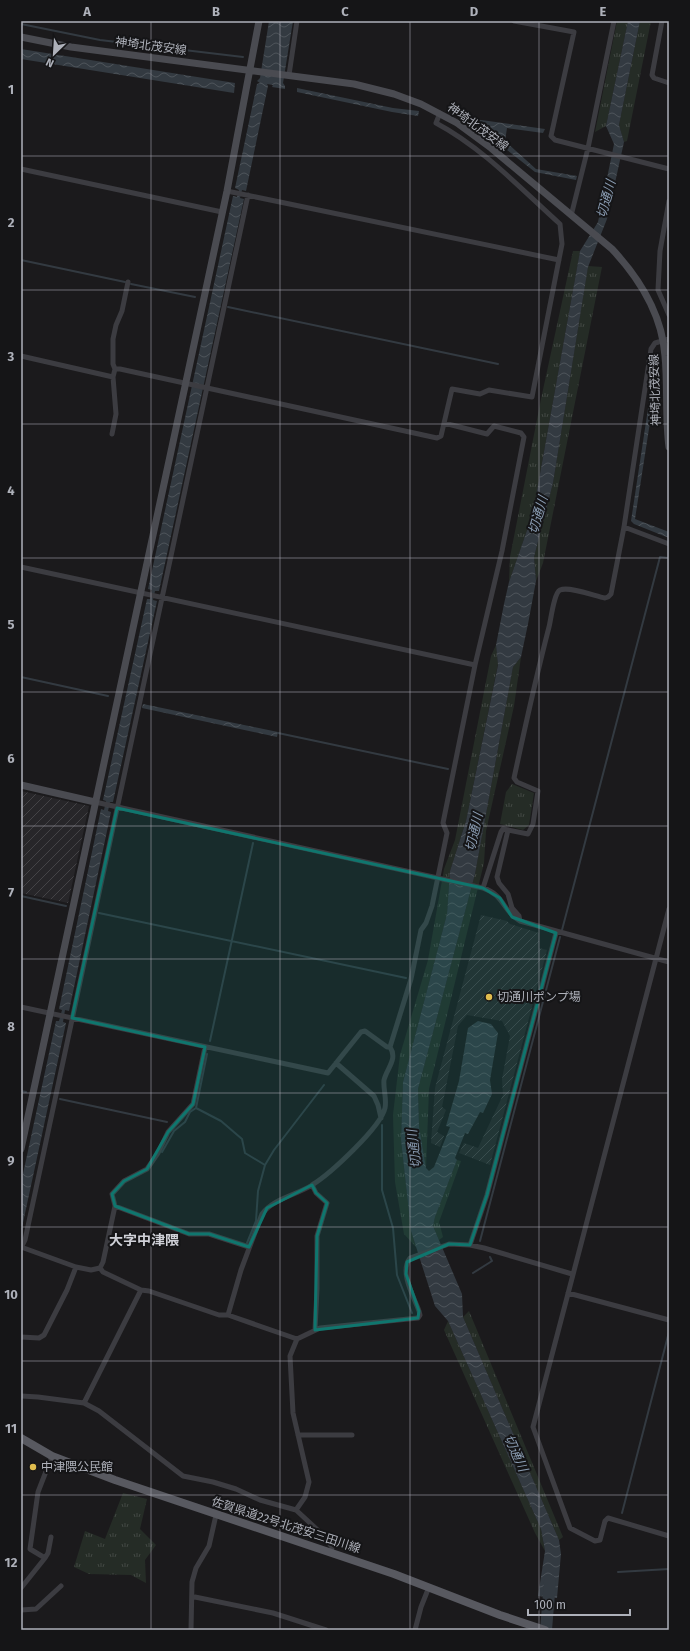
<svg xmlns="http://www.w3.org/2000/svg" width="690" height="1651" font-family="'Fira Sans','Noto Sans JP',sans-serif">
<defs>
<pattern id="industrial-furrows" width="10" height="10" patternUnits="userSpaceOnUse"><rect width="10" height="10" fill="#272629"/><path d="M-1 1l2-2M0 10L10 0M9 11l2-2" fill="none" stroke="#444346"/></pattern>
<pattern id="grass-tufts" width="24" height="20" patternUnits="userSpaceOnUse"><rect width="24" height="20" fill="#252c26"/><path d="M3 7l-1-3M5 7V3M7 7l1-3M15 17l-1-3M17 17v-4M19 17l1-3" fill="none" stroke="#424843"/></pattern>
<pattern id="water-waves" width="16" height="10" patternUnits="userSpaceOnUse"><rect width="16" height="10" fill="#333a41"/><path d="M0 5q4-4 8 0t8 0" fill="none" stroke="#4e545a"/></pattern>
</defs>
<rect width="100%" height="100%" fill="#1b1a1c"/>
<path fill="url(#industrial-furrows)" d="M21,791L89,806L68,903L21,893Z
M481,915L507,921L510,924L539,933V948L547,950L490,1165L459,1153L464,1143L478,1148L503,1095L502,1079L510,1036L502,1021L467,1015L458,1026L442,1107L446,1110L437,1132L444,1136L440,1147L431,1143L435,1088Z"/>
<path fill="url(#grass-tufts)" d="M617,21H628L606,126L595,132Z
M640,21H651L627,141L624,142L619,125Z
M573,251H580L533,513L509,582L510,557L541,399Z
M588,266L602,267L543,563L536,581L534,557L553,483Z
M496,645L498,664L466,821L450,871L447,914L403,1082L401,1140L411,1231L416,1247L404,1234L395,1182L393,1115L400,1055L428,960L444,869L455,840L491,656Z
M521,657L514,706L486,831L484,863L429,1089L426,1168L419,1126L418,1089L475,874L513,667Z
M512,784L534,793L529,825L523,830L500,824L506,792Z
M457,1160L461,1161L439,1222L443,1237L439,1240L433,1226L435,1217Z
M469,1311L563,1537L559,1540L463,1317Z
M448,1321L541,1529L545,1551L535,1533L444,1330Z
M123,1493L147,1499L140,1529L156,1545L145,1560L146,1583L131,1575L89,1574L74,1567L85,1531L105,1539Z"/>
<path fill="url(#water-waves)" d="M269,21H293L283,83L285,86V89L272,87L273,85L267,84L268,86L246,191L242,190L240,198L244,199L159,591H155L153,600L157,601L113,802H110L108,811L111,812L69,1011L65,1010L63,1022L66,1023L21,1232V1183L56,1021H59L62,1010L59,1009L101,809L104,810L106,801L103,800L147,599H150L152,590L148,589L233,196L237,197L239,190L235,188L257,84L260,83L257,81L260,78Z
M628,21H640L619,125L624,142L607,219L588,267L553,483L534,557L536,581L528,624L521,657L513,667L475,874L418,1089L419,1126L426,1168L429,1171L434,1167L450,1127L446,1126L459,1081L468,1028L478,1021L491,1024L498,1033L490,1080L492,1094L483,1113L480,1112L468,1134L465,1133L455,1158L457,1160L435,1217L433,1226L462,1294L463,1317L559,1540L561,1554L557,1598L538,1596L545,1551L541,1529L448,1321L435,1306L411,1231L401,1140L403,1082L447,914L450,871L466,821L498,665L496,645L504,604L509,582L533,513L580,251L598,222L614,144L606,126Z
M21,49L235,83L234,93L21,59Z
M297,88L393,108L419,111L418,116L392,112L297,92Z
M474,119L545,129L543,133L507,128L505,141L536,169L577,176L576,180L535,172L473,123Z
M654,369L658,371V376L657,377L635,519L669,532V538L634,524L631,521Z
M143,704L278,732L277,737L142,708Z"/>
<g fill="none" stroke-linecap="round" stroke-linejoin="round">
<path stroke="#333a41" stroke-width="2" d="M21,24L100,40L243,57
M21,260L125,282
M131,284L195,297
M228,307L498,364
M21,677L108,696
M278,733L448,769
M21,896L66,906
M99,913L406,978
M562,930L660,557L669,558
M210,1041L253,843
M207,1054L196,1108L221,1121L242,1139L245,1153L265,1165L258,1191L256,1221L247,1243
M21,1091L26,1092
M60,1099L167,1122
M382,1125V1190L393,1228L397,1275L412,1313
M162,1152L174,1131L185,1122L190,1112L196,1108
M265,1165L274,1150L324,1085
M480,1241L560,937
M473,1273L492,1261L490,1257
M622,1513L669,1332
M618,1572L669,1569"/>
<path stroke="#333a41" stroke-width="12" d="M546,1630L550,1581"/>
<path stroke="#3c3c41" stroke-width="5" d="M514,21L574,32L551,136L555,140L669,169
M662,21L652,75L654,78L669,83
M289,75L297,21
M21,169L222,212
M227,191L559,260
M669,201L660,251L658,290L669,315
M571,216L588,148L614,21
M21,356L113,377L115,369H120L437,438L441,436L452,389L480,394L489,390L532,397L562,244L560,224C521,189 483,148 436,123L440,113
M115,369L113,364V339L116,325L122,311L128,282
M112,434L116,414L113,377
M624,527L669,544
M21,567L475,665
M95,802L483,888C505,895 502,911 520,921L669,962
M508,830L497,877L499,883L508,894L512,908L519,916L520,921
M483,888L501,832L503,829L528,834L533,824L538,791L517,782L514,778C525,727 536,677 549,627C551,619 554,593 560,590C569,586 595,596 605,598L608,597L611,594L624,527L651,349L655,343L669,339
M669,909L533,1427L570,1528L595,1541L600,1540L605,1521L608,1518L669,1536
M21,1007L328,1073L361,1032L365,1031L387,1047H390C398,1059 387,1068 384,1080C383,1089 387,1099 385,1108C381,1127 330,1174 312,1185C297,1195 274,1198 262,1214L241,1270L228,1315
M390,1047L411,979L421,930L426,923L432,906L447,833L443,823L475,665L502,551L524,437L521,433L494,426L487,434L444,423
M336,1063L374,1096L378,1105L381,1118
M312,1185L316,1193L327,1203L317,1236V1289L315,1330
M115,1206L189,1234H209L249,1247
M470,1245L487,1195L556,933
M21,1247L76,1267L91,1270L100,1268L103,1262L115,1206L112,1194L124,1181L147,1169L158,1153L168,1132L193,1104L205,1047
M21,1248L25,1240L248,195
M100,1268L103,1272L141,1290L149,1291L219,1315H228L297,1339
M568,1293L669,1320
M21,1337L39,1338L44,1335L67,1290L76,1267
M21,1396L38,1397L84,1403L99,1411L183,1476L213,1482L236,1489L260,1500L296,1510L323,1535L332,1547L331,1552
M84,1403L141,1290
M298,1435H352
M296,1510L305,1497L309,1482L293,1413L290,1356L297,1339L320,1328L418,1318L420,1315L419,1311C414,1297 399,1272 410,1258L449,1244L470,1245L484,1248L572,1274
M45,1558L48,1553L51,1537
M21,1588L45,1558L30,1549L38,1492L52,1456
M192,1598L195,1597L273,1613L326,1630
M21,1610L36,1609L61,1586
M191,1630L192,1582L196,1568L209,1546L216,1515
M415,1630L421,1607L429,1587"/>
<path stroke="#4a4b51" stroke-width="7" d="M21,37L71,47L354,84L394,94L421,104L457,123L491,148L612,249C640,279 662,314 665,356C668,387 665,417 669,447
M21,785L95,802
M21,1149L227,191L259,21"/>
<path stroke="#585960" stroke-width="8" d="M21,1438L52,1456L115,1480L394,1574L500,1615L545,1630"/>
</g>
<path fill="#0f766e" fill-opacity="0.2" stroke="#0f766e" stroke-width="3" stroke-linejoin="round" d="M117,808L483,888L500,898L512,917L556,933L487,1195L470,1245L449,1244L407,1262L406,1274L419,1311L418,1318L315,1330L317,1236L327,1203L316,1193L312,1185L267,1208L249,1247L209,1234H189L115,1206L112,1194L124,1181L147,1169L168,1132L193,1104L205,1047L72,1018Z"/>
<path fill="none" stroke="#aeb1ba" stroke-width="1" stroke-opacity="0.55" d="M151,21V1630M280,21V1630M410,21V1630M539,21V1630M21,156H669M21,290H669M21,424H669M21,558H669M21,692H669M21,826H669M21,959H669M21,1093H669M21,1227H669M21,1361H669M21,1495H669"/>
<g fill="#e0bd4e" stroke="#151517" stroke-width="1.5">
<circle cx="489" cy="997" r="4"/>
<circle cx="33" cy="1467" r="4"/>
</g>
<g text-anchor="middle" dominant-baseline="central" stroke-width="4" stroke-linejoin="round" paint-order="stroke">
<g font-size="12" fill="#aeb1ba" stroke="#151517">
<text transform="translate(151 46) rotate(7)">神埼北茂安線</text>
<text transform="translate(478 127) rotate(36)">神埼北茂安線</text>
<text transform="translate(655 390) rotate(-92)">神埼北茂安線</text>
<text transform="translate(286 1525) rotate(18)">佐賀県道22号北茂安三田川線</text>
</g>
<g font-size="12" fill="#aeb1ba" stroke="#151517" text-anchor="start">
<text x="497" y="997">切通川ポンプ場</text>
<text x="41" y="1467">中津隈公民館</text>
</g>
<g font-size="13" font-style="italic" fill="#899bb1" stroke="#151517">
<text transform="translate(606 199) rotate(-75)">切通川</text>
<text transform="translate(538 515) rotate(-74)">切通川</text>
<text transform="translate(474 832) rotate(-77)">切通川</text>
<text transform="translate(414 1149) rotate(-97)">切通川</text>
<text transform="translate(516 1453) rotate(66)">切通川</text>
</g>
<g font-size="14" font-weight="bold" fill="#cfd0d7" stroke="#151517">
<text x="144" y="1240">大字中津隈</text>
</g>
</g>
<rect width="690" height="1651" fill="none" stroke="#151517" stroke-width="44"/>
<g transform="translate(54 54) rotate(205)" stroke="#151517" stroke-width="3" paint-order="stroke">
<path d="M0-3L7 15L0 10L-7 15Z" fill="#aeb1ba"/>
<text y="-6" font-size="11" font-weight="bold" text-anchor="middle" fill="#aeb1ba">N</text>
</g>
<path d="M528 1609v6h102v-6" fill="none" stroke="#aeb1ba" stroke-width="2"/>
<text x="534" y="1609" font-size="12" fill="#aeb1ba" stroke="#151517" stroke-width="3" paint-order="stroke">100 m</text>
<rect x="22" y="22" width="646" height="1607" fill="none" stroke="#aeb1ba" stroke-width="1.5"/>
<g font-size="13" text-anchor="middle" font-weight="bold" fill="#aeb1ba">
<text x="87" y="16">A</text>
<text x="216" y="16">B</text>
<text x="345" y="16">C</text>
<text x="474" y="16">D</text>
<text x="603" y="16">E</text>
<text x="11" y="94">1</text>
<text x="11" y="227">2</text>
<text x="11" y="361">3</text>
<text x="11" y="495">4</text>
<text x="11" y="629">5</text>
<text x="11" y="763">6</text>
<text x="11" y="897">7</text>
<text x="11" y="1031">8</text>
<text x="11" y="1165">9</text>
<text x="11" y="1299">10</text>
<text x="11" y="1433">11</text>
<text x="11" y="1567">12</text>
</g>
</svg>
